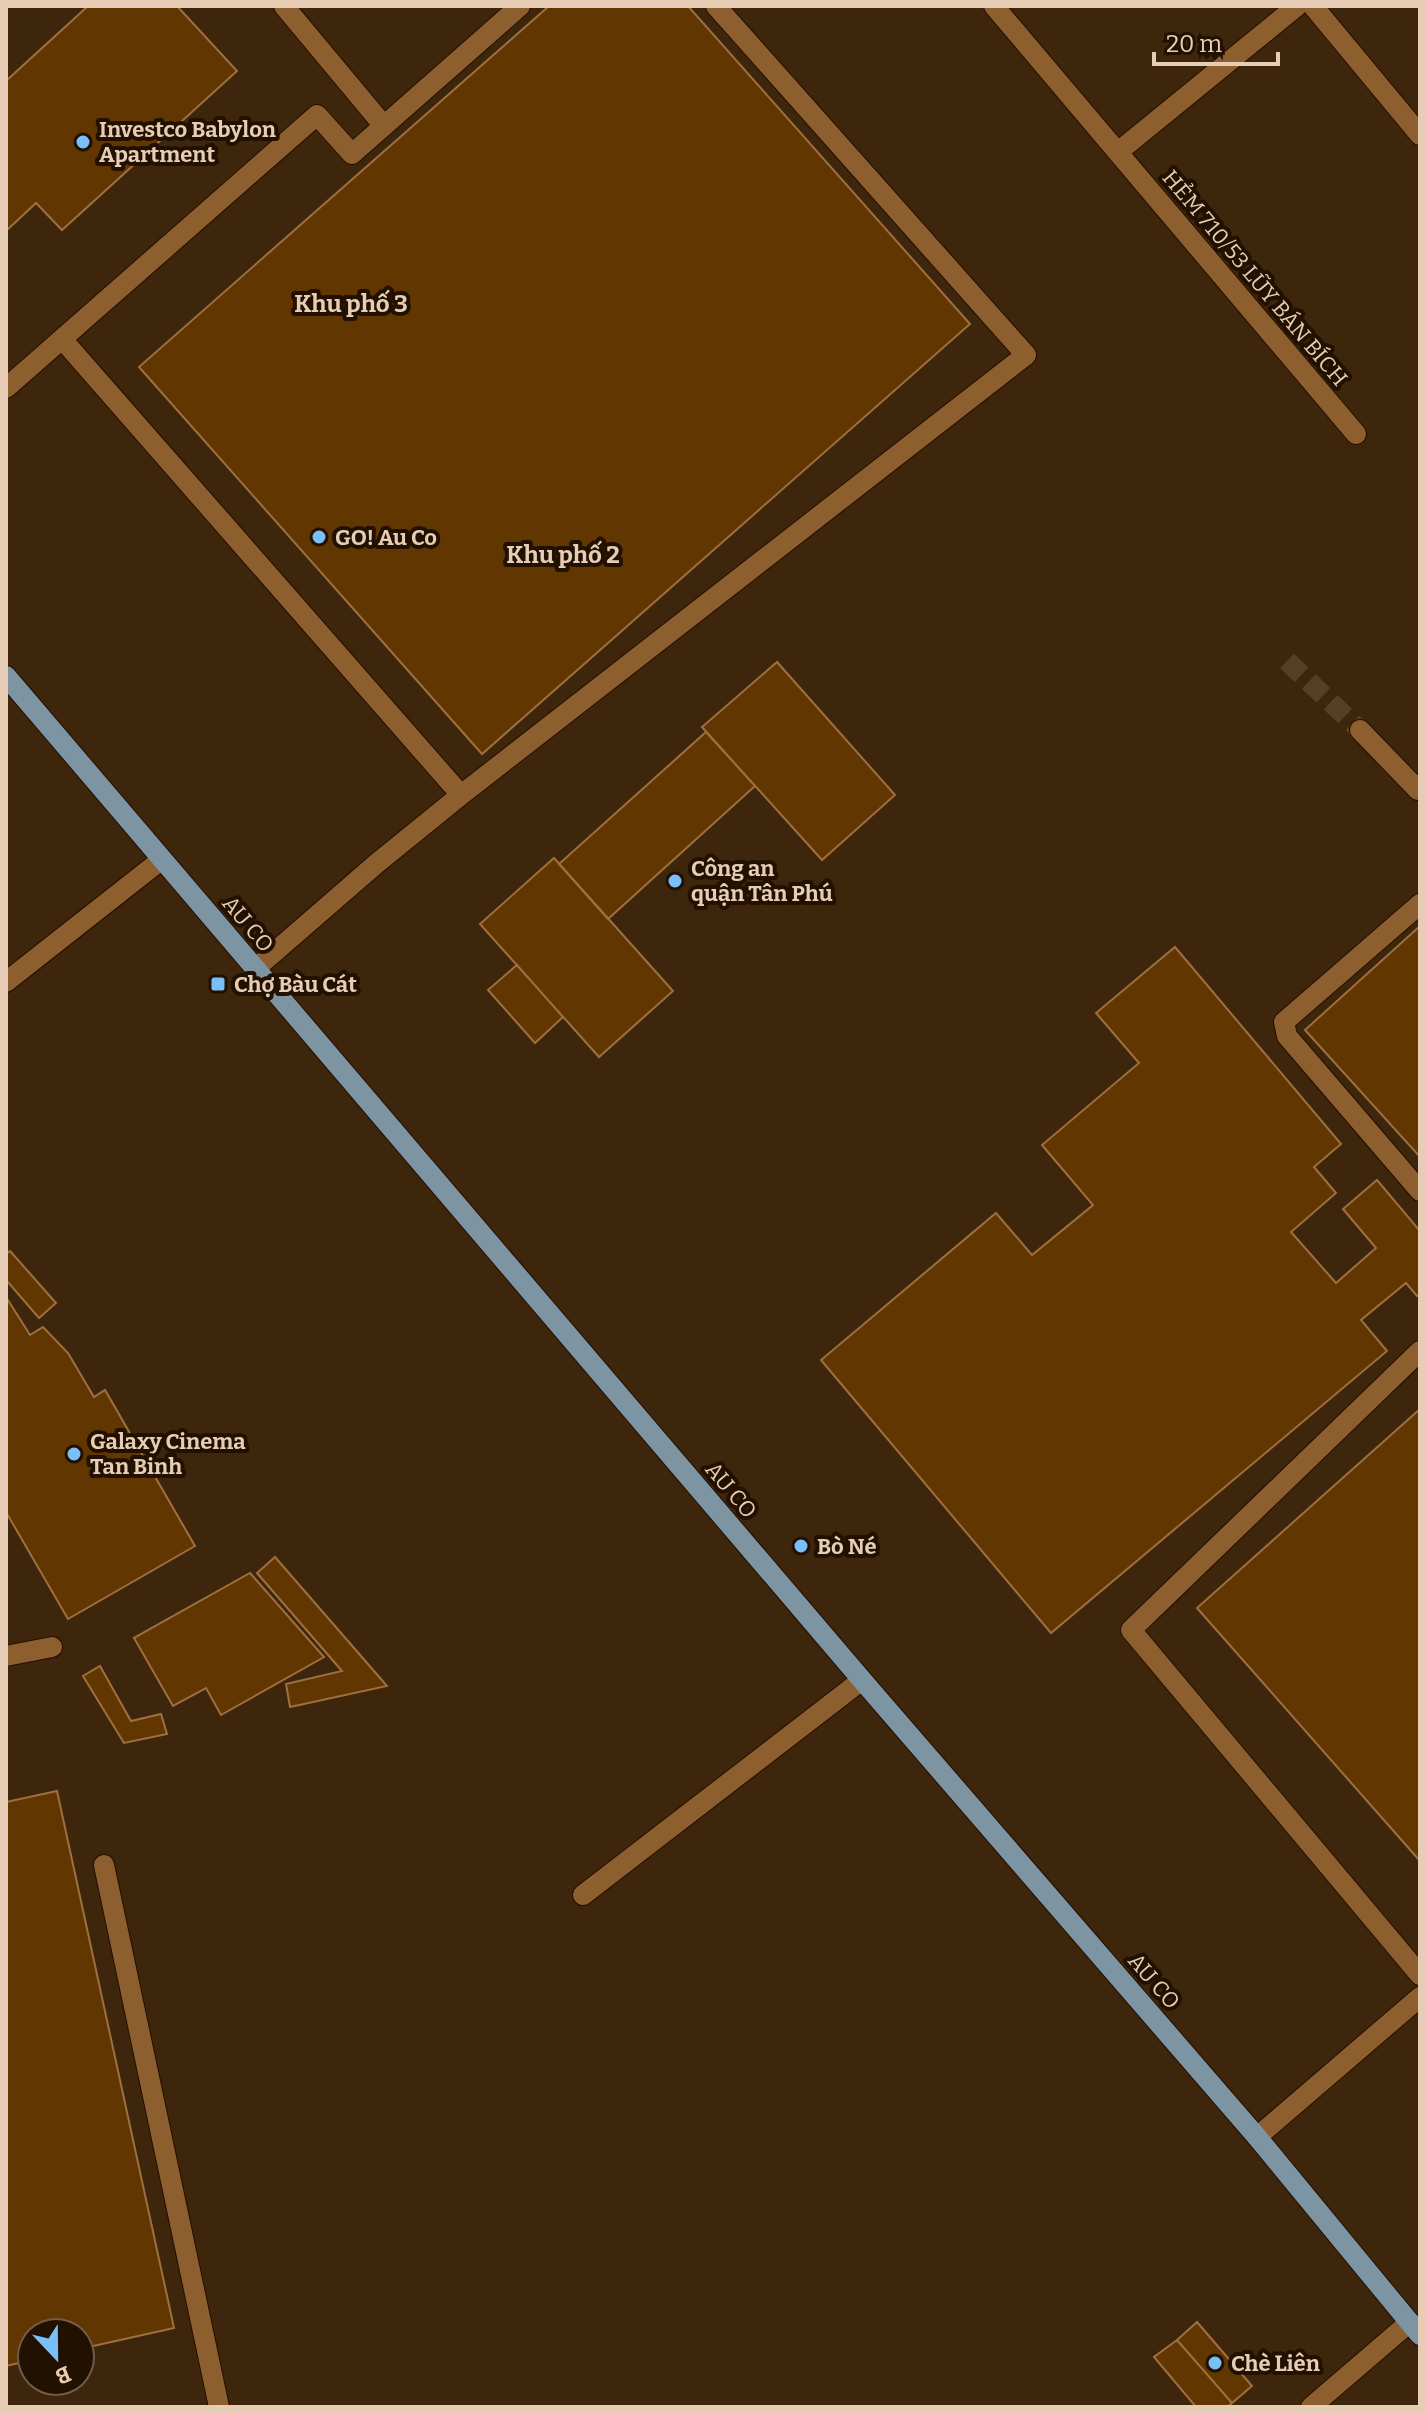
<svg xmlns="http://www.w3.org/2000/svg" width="1426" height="2413" font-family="Bitter,serif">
<rect width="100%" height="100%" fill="#3e260d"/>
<path fill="#623600" stroke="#9e6f3f" stroke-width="2" d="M88,6H177L237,71L62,230L36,203L6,231V81Z
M549,6H688L970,324L482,754L139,367Z
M777,662L895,795L822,860L702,727Z
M706,732L755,786L608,919L559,864Z
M554,858L673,991L599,1057L480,924Z
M1420,926V1157L1305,1030Z
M1175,947L1341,1144L1314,1167L1336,1193L1291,1232L1336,1283L1376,1248L1343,1209L1377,1180L1420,1231V1294L1417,1296L1406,1283L1361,1320L1387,1351L1051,1633L821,1360L996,1213L1032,1255L1093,1205L1042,1145L1139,1063L1096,1013Z
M517,965L563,1017L535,1043L488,990Z
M10,1251L56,1303L39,1318L6,1280V1254Z
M6,1297L30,1335L43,1327L68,1353L94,1397L105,1390L195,1546L68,1619L6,1512Z
M1420,1409V1861L1197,1608Z
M275,1557L387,1686L290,1707L286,1684L342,1671L257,1573Z
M250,1573L324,1657L221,1715L206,1688L173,1706L134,1638Z
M100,1666L131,1721L161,1714L167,1734L124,1743L83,1676Z
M57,1791L174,2328L80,2349V2333H32V2360L6,2366V1802Z
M1197,2322L1252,2386L1232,2403L1177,2340Z
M1177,2340L1232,2403L1227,2407H1196L1154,2357Z"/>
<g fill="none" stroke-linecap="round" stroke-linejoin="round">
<path stroke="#573f26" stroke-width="20" stroke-dasharray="20 10" stroke-linecap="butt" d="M1287,661L1360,730"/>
<defs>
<path id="minor" d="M284,6L384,126
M994,6L1356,434
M1313,6L1420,135
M1118,152L1297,6
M62,339L461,795
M6,388L317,115L352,154L520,6
M1360,730L1418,790
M1420,904L1284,1022L1287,1036L1420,1191
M255,969L376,864L461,795L1026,355L716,6
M6,982L161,860
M1420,1351L1131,1630L1420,1975
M6,1656L52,1647
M104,1865L219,2407
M583,1895L862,1680
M1257,2137L1420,1997
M1311,2407L1410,2322"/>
<path id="major" d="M6,676L862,1680L1257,2137L1420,2335"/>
</defs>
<use href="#minor" stroke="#240e00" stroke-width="22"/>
<use href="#major" stroke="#240e00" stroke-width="22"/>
<use href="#minor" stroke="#8d5f2f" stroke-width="20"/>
<use href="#major" stroke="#7d94a2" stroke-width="20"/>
</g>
<g fill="#79bff8" stroke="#221000" stroke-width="3">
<circle cx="83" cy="142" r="8"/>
<circle cx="319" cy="537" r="8"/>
<circle cx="675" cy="881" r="8"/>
<rect x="210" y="976" width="16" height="16" rx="4"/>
<circle cx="74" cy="1454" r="8"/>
<circle cx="801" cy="1546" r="8"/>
<circle cx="1215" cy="2363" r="8"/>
</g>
<g text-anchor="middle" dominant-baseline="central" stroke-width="8" stroke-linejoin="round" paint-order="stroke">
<g font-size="22" font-weight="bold" fill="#e7cdb5" stroke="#221000" text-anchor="start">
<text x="99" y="129">Investco Babylon<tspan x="99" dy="25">Apartment</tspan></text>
<text x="335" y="537">GO! Au Co</text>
<text x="691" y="868">Công an<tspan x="691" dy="25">quận Tân Phú</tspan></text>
<text x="234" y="984">Chợ Bàu Cát</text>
<text x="90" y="1441">Galaxy Cinema<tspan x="90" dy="25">Tan Binh</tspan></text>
<text x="817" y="1546">Bò Né</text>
<text x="1231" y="2363">Chè Liên</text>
</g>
<g font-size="22" fill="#e7cdb5" stroke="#221000">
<text transform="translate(1255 278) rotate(50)">HẺM 710/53 LŨY BÁN BÍCH</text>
<text transform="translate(248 924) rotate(50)">AU CO</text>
<text transform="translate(731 1490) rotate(50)">AU CO</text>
<text transform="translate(1154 1981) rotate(49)">AU CO</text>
</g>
<g font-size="24" font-weight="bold" fill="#e7cdb5" stroke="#221000">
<text x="351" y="304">Khu phố 3</text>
<text x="563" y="555">Khu phố 2</text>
</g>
</g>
<rect width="1426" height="2413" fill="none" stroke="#e7cdb5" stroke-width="16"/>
<g transform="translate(56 2357) rotate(158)"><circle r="38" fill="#221000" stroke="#715c48" stroke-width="2"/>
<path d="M0-6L14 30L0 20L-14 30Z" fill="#79bff8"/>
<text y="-12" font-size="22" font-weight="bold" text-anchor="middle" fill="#e7cdb5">B</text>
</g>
<path d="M1154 52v12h124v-12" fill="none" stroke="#e7cdb5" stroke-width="4"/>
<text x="1166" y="52" font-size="24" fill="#e7cdb5" stroke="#221000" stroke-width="6" paint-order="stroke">20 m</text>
</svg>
